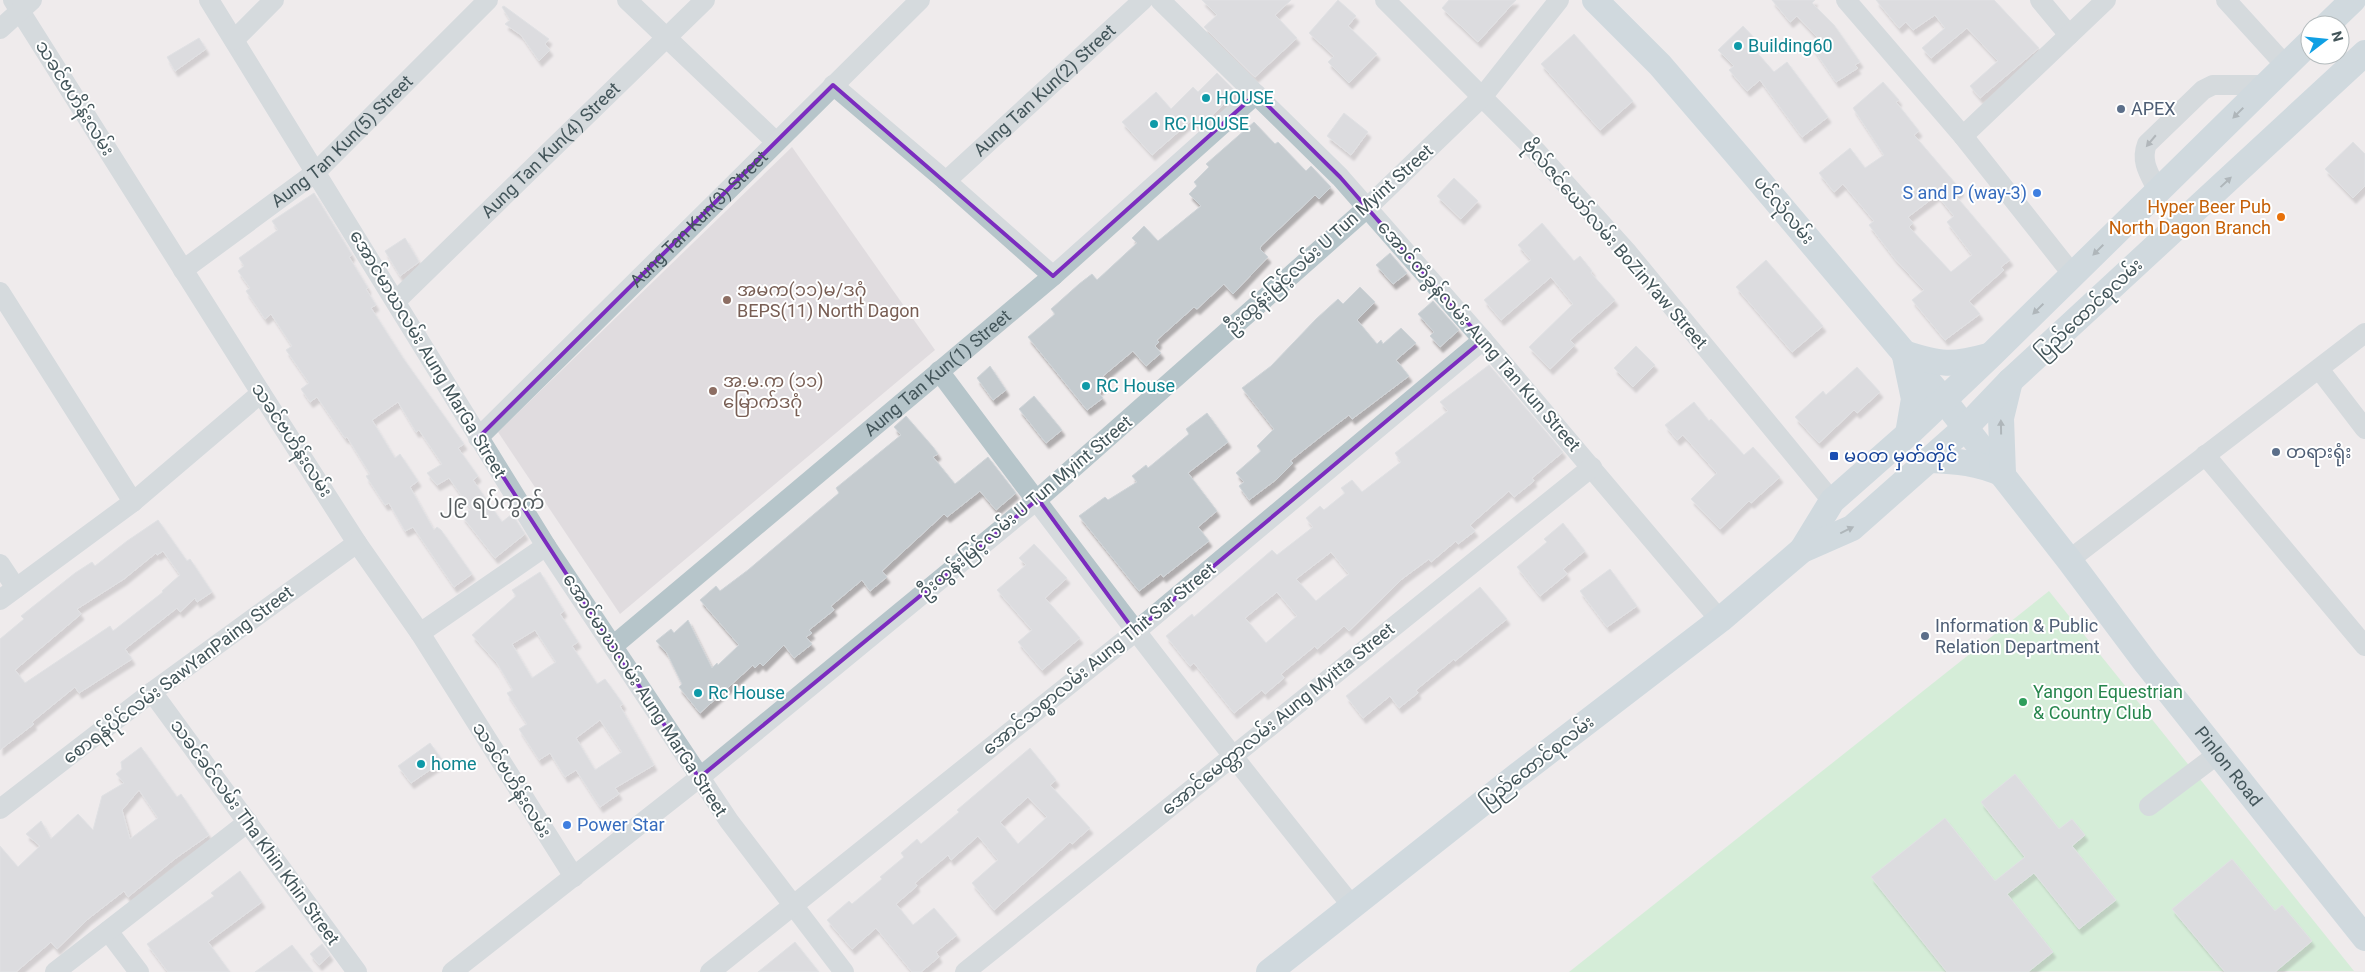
<svg xmlns="http://www.w3.org/2000/svg" width="2365" height="972" font-family="Roboto,'Noto Sans Myanmar',sans-serif">
<style>
.education{fill:#e0dcdf}
.green{fill:#b6f0bf}
.building{fill:#c5cbcf;stroke:#cfd4d8;fill-rule:evenodd;filter:url(#shadow)}
.lines{fill:none;stroke-linecap:round;stroke-linejoin:round}
.minor{stroke:#b6c5ca;stroke-width:20}
.major{stroke:#aac4cd;stroke-width:26}
.oneway{fill:#62767c}
.oneway2{fill:#66777c}
.marked{fill:none;stroke:#7b2cbf;stroke-width:4;stroke-linejoin:round}
.culture-dot{fill:#0f9aa8;stroke:#fff;stroke-width:2}
.service-dot{fill:#5c6f8a;stroke:#fff;stroke-width:2}
.shop-dot{fill:#3f7fe0;stroke:#fff;stroke-width:2}
.food-dot{fill:#e8710a;stroke:#fff;stroke-width:2}
.education-dot{fill:#8d6e63;stroke:#fff;stroke-width:2}
.transit-dot{fill:#1a4fb4;stroke:#fff;stroke-width:2}
.leisure-dot{fill:#2e9e5b;stroke:#fff;stroke-width:2}
.labels{text-anchor:middle;stroke-width:4;stroke-linejoin:round;paint-order:stroke}
.culture-label{font-size:18px;fill:#0d838f;stroke:#fff;text-anchor:start}
.street-label{font-size:18px;fill:#43555a;stroke:#fff}
.service-label{font-size:18px;fill:#4e5e75;stroke:#fff;text-anchor:start}
.shop-label{font-size:18px;fill:#366cbe;stroke:#fff;text-anchor:end}
.food-label{font-size:18px;fill:#c56008;stroke:#fff;text-anchor:end}
.education-label{font-size:18px;fill:#785e54;stroke:#fff;text-anchor:start}
.transit-label{font-size:18px;fill:#164399;stroke:#fff;text-anchor:start}
.leisure-label{font-size:18px;fill:#27864d;stroke:#fff;text-anchor:start}
.quarter-label{font-size:20px;fill:#585e61;stroke:#fff}
</style>
<defs>
<filter id="shadow"><feDropShadow dx="3" dy="5.5" stdDeviation="1" flood-color="#0004"/></filter>
</defs>
<rect width="100%" height="100%" fill="#efebec"/>
<path class="education" d="M792,147L935,350L620,614L498,432Z"/>
<path class="green" d="M2049,591L2354,971L1569,972Z"/>
<path class="building" d="M1202,0H1291L1275,15L1297,38L1255,77L1204,27L1217,15Z
M1338,0L1356,16L1348,26L1377,54L1349,83L1328,62L1334,56L1309,33Z
M1449,0H1516L1478,42L1442,8Z
M1772,0H1815L1812,3L1834,25L1860,62L1855,65L1858,68L1836,82L1810,44L1818,38L1797,16L1790,22Z
M1876,0H1994L2039,48L1980,98L1970,86L1998,61L1967,28L1931,58L1922,48L1945,28L1935,15L1913,30L1906,22L1899,28Z
M504,6L549,39L545,44L550,50L539,61L521,35L505,24L510,20L502,7Z
M1743,26L1759,43L1753,48L1774,72L1787,62L1828,117L1802,137L1760,80L1747,91L1729,70L1734,66L1718,50Z
M1574,34L1633,101L1600,130L1541,64Z
M199,38L206,49L175,71L167,57Z
M1217,73L1236,92L1199,128L1192,120L1152,155L1122,122L1156,92L1171,109L1193,87L1198,92Z
M1883,82L1899,100L1896,102L1919,131L1914,135L1961,190L1955,195L2010,260L2001,267L2004,270L1969,301L1980,314L1945,340L1912,300L1924,290L1895,259L1869,225L1874,221L1843,184L1834,192L1819,173L1850,148L1865,168L1884,155L1853,108ZM1937,195L1954,216L1947,222L1972,255L1951,272L1909,227L1913,223L1908,217Z
M1344,113L1368,132L1351,155L1327,136Z
M1254,122L1275,144L1278,142L1306,171L1311,166L1331,187L1319,199L1315,195L1261,246L1260,249L1268,257L1233,294L1224,284L1197,309L1194,307L1157,340L1159,342L1155,346L1161,353L1146,366L1133,351L1103,376L1108,382L1097,391L1103,398L1087,410L1028,337L1055,314L1051,309L1079,284L1092,274L1097,280L1137,243L1132,238L1144,226L1158,241L1201,206L1189,194L1197,186L1194,182L1209,167L1206,164Z
M2353,142L2365,154V186L2353,198L2325,169Z
M1454,178L1478,201L1461,219L1437,196Z
M314,193L352,255L349,257L368,288L366,289L376,305L371,308L403,358L464,444L458,448L478,476L473,480L502,522L512,514L525,534L495,558L462,516L471,509L449,478L437,485L427,473L442,464L419,430L416,432L398,402L372,420L395,458L400,454L418,481L410,487L434,530L437,527L441,530L472,574L454,587L413,527L405,531L389,503L385,505L366,476L370,474L347,437L345,438L317,397L310,402L301,389L309,383L286,350L292,346L271,314L265,319L246,291L250,288L238,271L244,266L239,258L278,230L272,221Z
M1542,223L1574,261L1580,256L1592,271L1591,273L1615,300L1570,340L1575,345L1550,369L1529,347L1573,304L1551,277L1501,320L1484,300L1531,260L1518,245Z
M405,238L419,262L400,276L385,251Z
M1390,253L1407,273L1393,284L1376,265Z
M1766,260L1823,326L1792,352L1736,287Z
M1360,287L1375,302L1357,320L1377,344L1381,340L1383,344L1401,328L1416,343L1396,360L1409,376L1352,419L1349,415L1324,434L1290,461L1293,463L1277,479L1249,500L1239,486L1244,482L1236,473L1261,451L1257,446L1274,429L1242,388L1271,366L1316,319L1338,299L1343,304Z
M1433,301L1459,330L1440,347L1430,336L1434,332L1418,314Z
M1636,346L1655,365L1633,387L1614,368Z
M1489,365L1563,452L1532,478L1534,481L1514,497L1509,491L1470,525L1475,531L1458,544L1456,541L1431,562L1429,559L1402,579L1349,631L1344,626L1317,649L1315,646L1281,674L1284,678L1265,694L1262,690L1234,713L1194,663L1190,666L1166,636L1192,614L1194,617L1272,550L1277,555L1313,527L1306,518L1320,506L1324,510L1345,493L1341,488L1352,480L1362,492L1401,462L1395,453L1448,411L1440,402ZM1331,552L1349,574L1316,601L1296,579ZM1277,592L1297,616L1266,643L1245,618Z
M990,366L1006,390L993,400L977,378Z
M1857,367L1880,392L1857,413L1854,410L1819,443L1795,417L1823,391L1826,395Z
M1034,396L1062,430L1046,443L1019,409Z
M1694,402L1709,421L1711,419L1744,455L1753,447L1780,477L1751,503L1749,501L1720,529L1691,499L1717,473L1683,435L1677,440L1665,425Z
M1207,413L1228,442L1188,473L1217,511L1198,527L1209,541L1163,577L1161,574L1139,591L1079,516L1105,497L1108,500L1137,482L1132,476L1146,465L1148,468L1189,434L1186,429Z
M906,416L933,447L938,454L933,457L955,484L988,457L1016,493L996,510L980,491L947,517L944,514L882,571L887,577L870,591L862,580L831,606L834,610L809,630L812,633L806,637L812,644L794,658L784,645L763,666L760,663L755,668L753,665L700,713L679,687L682,684L667,653L656,641L671,629L674,633L688,620L712,668L717,663L718,665L739,645L700,600L716,586L720,591L748,570L839,493L836,488L901,435L894,427Z
M158,520L187,561L190,559L212,592L197,602L195,598L180,612L177,608L125,649L132,659L79,693L75,687L32,722L34,724L0,750V639L24,619L21,616L75,573L92,562L95,566L127,541ZM163,551L180,575L162,591L163,592L113,631L110,626L25,683L15,670L81,614L77,609L124,579L156,553L157,555Z
M1563,523L1585,551L1563,569L1567,574L1540,596L1517,567L1547,542L1544,539Z
M1034,544L1067,578L1045,598L1080,638L1042,670L1018,642L1032,630L997,590L1026,565L1019,558Z
M1610,569L1637,606L1607,627L1580,591Z
M540,572L564,611L560,614L578,642L572,646L597,684L605,679L623,704L620,706L654,765L615,788L619,794L600,807L576,770L565,777L550,753L539,760L519,729L527,724L507,693L513,690L497,663L472,635L516,596L512,590ZM535,630L556,662L532,678L512,644ZM600,720L622,752L595,770L576,738Z
M1480,587L1507,619L1455,661L1454,659L1416,690L1418,693L1399,708L1390,696L1363,718L1346,696Z
M430,743L443,761L411,783L398,766Z
M141,747L177,797L181,794L209,835L176,858L128,897L124,891L88,919L57,949L51,942L16,972H0V846L18,867L40,846L26,834L41,821L51,839L78,814L93,830L102,796L124,783L116,774L122,769L121,762ZM139,790L158,818L130,839L122,810Z
M1030,748L1056,780L1050,785L1090,828L1072,844L1070,842L994,910L972,883L998,860L978,836L951,860L948,855L915,883L917,886L896,904L913,925L934,908L957,935L936,952L939,957L921,972H912L876,928L852,949L827,920L849,901L852,904L882,879L880,877L904,857L901,853L917,839L921,844L959,812L957,810ZM1028,797L1047,817L1018,844L1000,822Z
M2015,774L2059,829L2072,819L2085,835L2072,846L2116,900L2079,929L2034,873L2007,894L2053,952L2028,972H1947L1871,877L1945,818L1995,881L2025,857L1981,802Z
M2232,859L2275,911L2282,905L2312,941L2275,972H2225L2172,909Z
M240,871L262,902L208,942L230,972H168L147,944L214,896L211,893Z
M795,942L819,972H758Z
M322,944L330,955L319,965L310,954Z
M292,945L313,972H255Z"/>
<g class="lines">
<g class="minor">
<path d="M13,0L261,393L357,543L420,633L574,877"/>
<path d="M209,0L546,546L729,821L844,972"/>
<path d="M627,0L775,141"/>
<path d="M1160,0L1340,177L1483,340L1720,620"/>
<path d="M1385,0L1536,151L1628,253L1832,501"/>
<path d="M1846,0L1963,136L2073,275"/>
<path d="M2040,0L2069,35"/>
<path d="M2226,0L2286,66"/>
<path d="M0,29L32,0"/>
<path d="M234,40L274,0"/>
<path d="M833,85L946,181L1053,276"/>
<path d="M1963,136L2106,0"/>
<path id="s1" d="M946,181L1143,0"/>
<path d="M2158,191C2150,175 2140,162 2147,144L2203,90L2213,85H2266"/>
<path id="s2" d="M183,270L316,172L488,0"/>
<path d="M0,292L133,502"/>
<path id="s3" d="M396,301L705,0"/>
<path d="M2319,369L2365,429"/>
<path d="M939,371C1074,552 1211,731 1353,907"/>
<path id="s4" d="M478,438L920,0"/>
<path d="M2205,455L2365,646"/>
<path d="M2069,560L2365,333"/>
<path d="M0,564L16,588"/>
<path d="M0,600L133,502L261,393"/>
<path d="M420,633L546,546"/>
<path id="s5" d="M613,646L1053,276L1256,94"/>
<path d="M152,692L357,972"/>
<path d="M2149,806L2218,754"/>
<path d="M0,809L152,692L357,543"/>
<path d="M108,931L139,972"/>
<path d="M55,972L248,822"/>
<path d="M452,972L699,778L1038,499L1367,208L1483,96L1559,0"/>
<path d="M710,972L1135,632L1483,340"/>
<path d="M965,972L1592,467"/>
</g>
<g class="major">
<path id="s6" d="M1595,0L1660,65L1739,157L1943,399L2069,560L2146,663L2365,938"/>
<path d="M2327,25L2353,0"/>
<path d="M1904,353C1940,365 1952,366 1988,356"/>
<path d="M1905,356L1914,399L1908,434"/>
<path d="M1930,460C1957,461 1978,463 2003,474"/>
<path d="M2003,474L2001,418L2010,381"/>
<path d="M1802,550L1832,501L1908,434L1991,355L2310,42"/>
<path d="M1269,972L1518,775L1720,620L1802,550L1852,528L1965,428L2010,381L2365,53"/>
</g>
</g>
<defs><path id="oneway-solid" d="M-6-.8H1V-3.2L6.5 0L1 3.2V.8H-6Z" transform="scale(1.25)"/></defs>
<g class="oneway">
<use href="#oneway-solid" transform="translate(2238 113) rotate(135)"/>
<use href="#oneway-solid" transform="translate(2226 182) rotate(-43)"/>
<use href="#oneway-solid" transform="translate(2098 250) rotate(135)"/>
<use href="#oneway-solid" transform="translate(2038 309) rotate(136)"/>
<use href="#oneway-solid" transform="translate(2001 427) rotate(-91)"/>
<use href="#oneway-solid" transform="translate(1847 530) rotate(-26)"/>
</g>
<use class="oneway2" href="#oneway-solid" transform="translate(2151 141) rotate(130)"/>
<path d="M0 0H2365V972H0ZM833,85L1053,276L1256,94L1340,177L1483,340L1135,632L1038,499L699,778L478,438Z" fill="#efebec" fill-opacity=".55" fill-rule="evenodd"/>
<path class="marked" d="M833,85L1053,276L1256,94L1340,177L1483,340L1135,632L1038,499L699,778L478,438Z"/>
<g class="culture-dot">
<circle cx="1738" cy="46" r="5"/>
<circle cx="1206" cy="98" r="5"/>
<circle cx="1154" cy="124" r="5"/>
<circle cx="1086" cy="386" r="5"/>
<circle cx="698" cy="693" r="5"/>
<circle cx="421" cy="764" r="5"/>
</g>
<g class="service-dot">
<circle cx="2121" cy="109" r="5"/>
<circle cx="2276" cy="452" r="5"/>
<circle cx="1925" cy="636" r="5"/>
</g>
<g class="shop-dot">
<circle cx="2037" cy="193" r="5"/>
<circle cx="567" cy="825" r="5"/>
</g>
<circle class="food-dot" cx="2281" cy="217" r="5"/>
<g class="education-dot">
<circle cx="727" cy="300" r="5"/>
<circle cx="713" cy="391" r="5"/>
</g>
<rect class="transit-dot" x="1829" y="451" width="10" height="10" rx="2.5"/>
<circle class="leisure-dot" cx="2023" cy="702" r="5"/>
<g class="labels">
<g class="culture-label">
<text x="1748" y="52">Building60</text>
<text x="1216" y="104">HOUSE</text>
<text x="1164" y="130">RC HOUSE</text>
<text x="1096" y="392">RC House</text>
<text x="708" y="699">Rc House</text>
<text x="431" y="770">home</text>
</g>
<g class="street-label">
<text dy="6" stroke="none"><textPath href="#s1" startOffset="134">Aung Tan Kun(2) Street</textPath></text>
<text transform="translate(75 98) rotate(58)" y="6">သခင်ဗဟိန်းလမ်း</text>
<text dy="6" stroke="none"><textPath href="#s2" startOffset="205">Aung Tan Kun(5) Street</textPath></text>
<text dy="6" stroke="none"><textPath href="#s3" startOffset="216">Aung Tan Kun(4) Street</textPath></text>
<text transform="translate(1784 210) rotate(50)" y="6">ပင်လုံလမ်း</text>
<text dy="6" stroke="none"><textPath href="#s4" startOffset="311">Aung Tan Kun(3) Street</textPath></text>
<text transform="translate(1329 239) rotate(-42)" y="6">ဦးထွန်းမြင့်လမ်း U Tun Myint Street</text>
<text transform="translate(1615 244) rotate(49)" y="6">ဗိုလ်ဇင်ယော်လမ်း BoZinYaw Street</text>
<text transform="translate(2089 309) rotate(-43)" y="6">ပြည်ထောင်စုလမ်း</text>
<text transform="translate(1479 336) rotate(49)" y="6">အောင်တံခွန်လမ်း Aung Tan Kun Street</text>
<text transform="translate(428 354) rotate(59)" y="6">အောင်မာဃလမ်း Aung MarGa Street</text>
<text dy="6" stroke="none"><textPath href="#s5" startOffset="424">Aung Tan Kun(1) Street</textPath></text>
<text transform="translate(292 440) rotate(57)" y="6">သခင်ဗဟိန်းလမ်း</text>
<text transform="translate(1025 507) rotate(-40)" y="6">ဦးထွန်းမြင့်လမ်း U Tun Myint Street</text>
<text transform="translate(1099 659) rotate(-39)" y="6">အောင်သစ္စာလမ်း Aung Thit Sar Street</text>
<text transform="translate(178 675) rotate(-37)" y="6">စောရန်ပိုင်လမ်း SawYanPaing Street</text>
<text transform="translate(645 695) rotate(57)" y="6">အောင်မာဃလမ်း Aung MarGa Street</text>
<text transform="translate(1278 719) rotate(-39)" y="6">အောင်မေတ္တာလမ်း Aung Myitta Street</text>
<text transform="translate(1537 762) rotate(-38)" y="6">ပြည်ထောင်စုလမ်း</text>
<text dy="6" stroke="none"><textPath href="#s6" startOffset="995">Pinlon Road</textPath></text>
<text transform="translate(512 780) rotate(58)" y="6">သခင်ဗဟိန်းလမ်း</text>
<text transform="translate(255 832) rotate(54)" y="6">သခင်ခင်လမ်း Tha Khin Khin Street</text>
</g>
<g class="service-label">
<text x="2131" y="115">APEX</text>
<text x="2286" y="458">တရားရုံး</text>
<text x="1935" y="632">Information &amp; Public<tspan x="1935" dy="21">Relation Department</tspan></text>
</g>
<g class="shop-label">
<text x="2027" y="199">S and P (way-3)</text>
<text x="577" y="831" text-anchor="start">Power Star</text>
</g>
<g class="food-label">
<text x="2271" y="213">Hyper Beer Pub<tspan x="2271" dy="21">North Dagon Branch</tspan></text>
</g>
<g class="education-label">
<text x="737" y="296">အမက(၁၁)မ/ဒဂုံ<tspan x="737" dy="21">BEPS(11) North Dagon</tspan></text>
<text x="723" y="387">အ.မ.က (၁၁)<tspan x="723" dy="21">မြောက်ဒဂုံ</tspan></text>
</g>
<g class="transit-label">
<text x="1844" y="462">မဝတ မှတ်တိုင်</text>
</g>
<g class="leisure-label">
<text x="2033" y="698">Yangon Equestrian<tspan x="2033" dy="21">&amp; Country Club</tspan></text>
</g>
<g class="quarter-label">
<text x="492" y="509">၂၉ ရပ်ကွက်</text>
</g>
</g>
<g transform="translate(2325 40) rotate(74)"><circle r="24" fill="#ffffff" stroke="#b4bbbd"/>
<path d="M0-4L9 19L0 12L-9 19Z" fill="#10a0e4"/>
<text y="-8" font-size="14" font-weight="bold" text-anchor="middle" fill="#43555a">N</text>
</g>
</svg>
